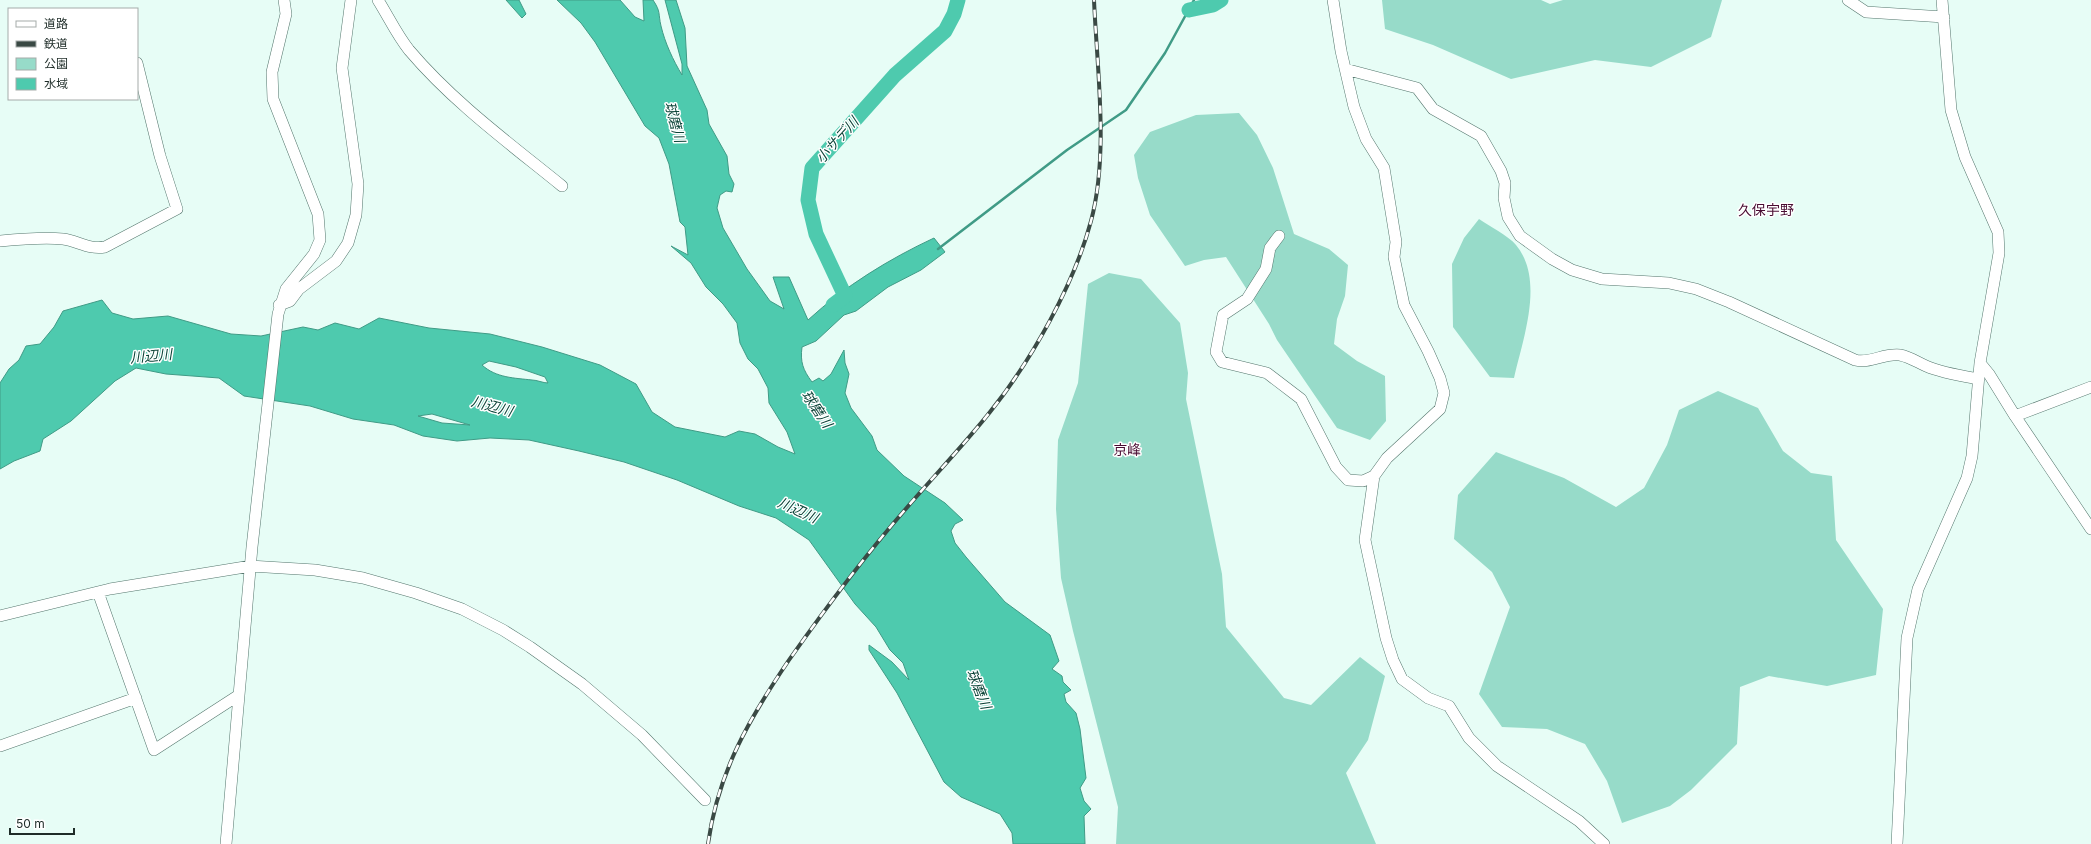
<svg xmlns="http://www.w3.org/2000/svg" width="2091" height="844" font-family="Inter,'Noto Sans JP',sans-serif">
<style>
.green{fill:#97dbc9}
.water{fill:#4ecaae;stroke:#409b86;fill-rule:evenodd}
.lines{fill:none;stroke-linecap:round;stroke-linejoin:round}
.stream{stroke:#409b86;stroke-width:2.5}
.river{stroke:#4ecaae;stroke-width:15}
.minor-casing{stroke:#54766d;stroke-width:12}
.minor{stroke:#fff;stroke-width:11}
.rail-casing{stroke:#3a4944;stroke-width:4}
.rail{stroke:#fff;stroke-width:2.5;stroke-dasharray:8;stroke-linecap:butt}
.labels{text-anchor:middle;stroke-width:3;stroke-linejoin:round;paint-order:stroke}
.water-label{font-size:14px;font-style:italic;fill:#0b4337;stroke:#fff}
.neighbourhood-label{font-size:14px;fill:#490c32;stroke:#fff}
</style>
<rect width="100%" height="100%" fill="#e7fdf6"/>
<path class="green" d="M1382,0H1541L1550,4L1563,0H1722L1711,37L1651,67L1595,60L1511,79L1433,45L1385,29Z
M1239,113L1257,135L1273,168L1294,234L1329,249L1348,265L1345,296L1337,319L1334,344L1357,361L1385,376L1386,421L1370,440L1337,428L1277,340L1269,324L1226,257L1204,260L1185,266L1150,215L1138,178L1134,155L1150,132L1196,115Z
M1479,219C1489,226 1509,236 1516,245C1545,280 1523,338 1514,378L1490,377L1453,327L1452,264L1464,238Z
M1109,273L1141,279L1180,323L1188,373L1186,399L1222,574L1226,627L1284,698L1311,705L1360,657L1385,676L1368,740L1346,773L1376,844H1116L1118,807L1073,631L1061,578L1056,509L1058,440L1078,383L1088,284Z
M1718,391L1758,408L1783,451L1811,473L1832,476L1836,540L1883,609L1876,675L1827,686L1769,676L1740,687L1737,744L1691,790L1670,806L1622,823L1607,781L1585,744L1547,729L1502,727L1479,694L1510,607L1492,572L1454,539L1458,495L1496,452L1564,478L1616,507L1644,488L1667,445L1679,410Z"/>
<path class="water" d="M506,0H519L526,14L522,18Z
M557,0H620L635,17L644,21L643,0H653C661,12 658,13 661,26C665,43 673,60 682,75V64L665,0H676L685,28L687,66L707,110L709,124L727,156L729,174L734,184L732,192L726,191L720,195L717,208L723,228L747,269L770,301L784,309L773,277H789L808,320C845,286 889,259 934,238L945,252L921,270L888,287L856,311L844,315L816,341L802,347C800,362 803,370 812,382L819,378L823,381L831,374L844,350L845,363L849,374L845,393L851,408L872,436L877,450L904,476L945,503L963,520L955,524L951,531L955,543L966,557L1005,602L1050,635L1059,661L1052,669L1062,676L1063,682L1071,690L1064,694L1066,702L1076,713L1080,729L1086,778L1080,788L1084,801L1091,809L1084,816L1085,844H1013L1012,833L1000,814L961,797L944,782L897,693L869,650V645L892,662L909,680L903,663L890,650L876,627L855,604L809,540L776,518L739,506L677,480L624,462L579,451L529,440L490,438L457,441L423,436L394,425L353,419L310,406L244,396L219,378L166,374L136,368L115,381L71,421L43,439L40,451L14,461L0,469V383L9,369L19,360L26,346L40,344L54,327L63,311L102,300L112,313L133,319L168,316L231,334L261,336L303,327L318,330L335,323L359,329L379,318L429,328L490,334L542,347L600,365L636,384L652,412L675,427L725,437L739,431L755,434L778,447L795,454L787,432L769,403L768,388L758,369L748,359L740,343L737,323L723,304L706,287L691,263L671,246L688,255L685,227L680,222L669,164L659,138L645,126L595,42L581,23ZM489,361L516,367L545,377L548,383C543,383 537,380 532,380C515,378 496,378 482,365ZM432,414L470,425L442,423L418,416Z"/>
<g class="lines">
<path class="stream" d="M938,249L1067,150L1126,110L1165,53L1194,0"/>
<path class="river" d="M1189,10L1213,5L1221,0
M833,305L845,296L816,234L808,200L812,168L895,75L945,31L954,14L958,0"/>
<defs>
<path id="minor" d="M378,0C388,16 397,35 409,50C453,102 509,143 562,186
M1333,0L1341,51L1354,107L1366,139L1384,168L1396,242L1394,257L1404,305L1428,351L1440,378L1444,393L1440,409L1387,458L1374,476L1365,540L1386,638L1393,660L1402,679L1428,698L1449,706L1469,738L1497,766L1579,821L1604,844
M1848,0L1866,12L1944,17
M1345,69L1417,88L1433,109L1481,136L1501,171L1505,183L1504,198L1508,217L1520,236L1552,259L1572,270L1602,279L1669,283L1696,289L1729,302L1855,360C1869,364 1884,353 1900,355C1910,357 1917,362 1926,366C1942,373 1962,376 1979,379
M1279,236L1270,248L1266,269L1247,299L1223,315L1216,352L1222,362L1267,373L1301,399L1336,467L1348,480L1363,481L1374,476
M0,241C21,239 42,237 63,239C78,241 89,250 105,247L177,209L160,156L137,63
M279,305L290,301L299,289L336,261L348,243L356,215L358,184L342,68L351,0
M1980,363L1989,374L2015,416L2091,529
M2015,416L2091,387
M98,592L154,750L239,695
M0,616L110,589L251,566L315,570L363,578L416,593L462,609L503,630L530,647L582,684L642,735L705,800
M0,746L136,698
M226,844L252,547L278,314L286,289L314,254L320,240L318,214L273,99L272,72L286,14L284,0
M1897,844L1907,638L1918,589L1967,478L1972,456L1980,363L1999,253L1998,232L1965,157L1951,110L1942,0"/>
</defs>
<use href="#minor" class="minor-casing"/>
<use href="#minor" class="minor"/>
<defs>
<path id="rail" d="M708,844C718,772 749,719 789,660C825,609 863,558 904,511C932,478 963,446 990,412C1031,361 1074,285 1091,221C1109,154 1097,70 1094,0"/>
</defs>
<use href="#rail" class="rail-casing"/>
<use href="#rail" class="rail"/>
</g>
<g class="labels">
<g class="water-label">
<text transform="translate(675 122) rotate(75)" y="5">球磨川</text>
<text transform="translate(837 140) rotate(-48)" y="5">小サデ川</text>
<text transform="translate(151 356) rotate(-5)" y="5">川辺川</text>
<text transform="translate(492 406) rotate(15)" y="5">川辺川</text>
<text transform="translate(817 409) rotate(56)" y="5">球磨川</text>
<text transform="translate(798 510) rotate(24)" y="5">川辺川</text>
<text transform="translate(979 689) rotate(68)" y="5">球磨川</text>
</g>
<g class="neighbourhood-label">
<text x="1766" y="215">久保宇野</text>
<text x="1127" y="455">京峰</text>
</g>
</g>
<rect x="8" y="8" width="130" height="92" fill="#ffffff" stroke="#a5aba9"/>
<rect x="16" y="21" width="20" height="6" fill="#ffffff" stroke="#a5aba9"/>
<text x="44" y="28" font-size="12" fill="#1e2c28">道路</text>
<rect x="16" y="41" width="20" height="6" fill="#3a4944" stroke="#a5aba9"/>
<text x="44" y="48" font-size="12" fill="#1e2c28">鉄道</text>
<rect x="16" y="58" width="20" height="12" fill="#97dbc9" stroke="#a5aba9"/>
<text x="44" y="68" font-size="12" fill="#1e2c28">公園</text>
<rect x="16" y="78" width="20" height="12" fill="#4ecaae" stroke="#a5aba9"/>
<text x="44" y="88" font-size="12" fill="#1e2c28">水域</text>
<path d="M10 828v6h64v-6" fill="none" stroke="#1e2c28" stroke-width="2"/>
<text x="16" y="828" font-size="12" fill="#1e2c28" stroke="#ffffff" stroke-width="3" paint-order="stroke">50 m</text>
</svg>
